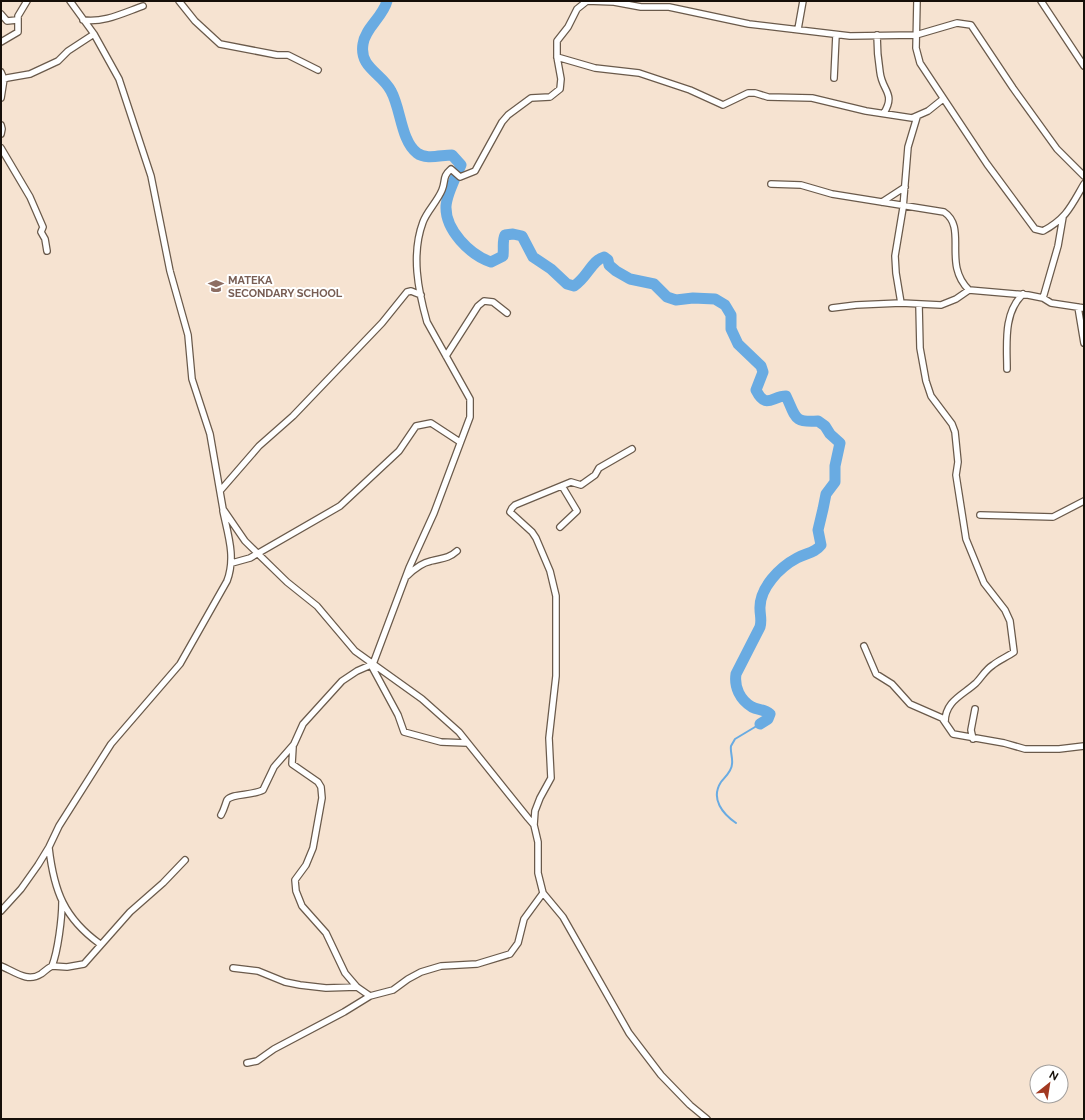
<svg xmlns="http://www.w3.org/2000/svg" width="1085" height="1120" font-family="Raleway,sans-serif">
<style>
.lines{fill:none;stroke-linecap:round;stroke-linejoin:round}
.stream{stroke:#69abe2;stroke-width:2}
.river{stroke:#69abe2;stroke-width:11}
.minor-casing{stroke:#6a5a4b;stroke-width:8}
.minor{stroke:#fff;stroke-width:5.5}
.labels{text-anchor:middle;stroke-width:4;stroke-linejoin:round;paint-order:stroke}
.education-label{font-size:11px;font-weight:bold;fill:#785e54;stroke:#fff;text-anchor:start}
</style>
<rect width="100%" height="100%" fill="#f6e3d1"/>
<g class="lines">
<path class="stream" d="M736,823C723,814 710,799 721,782C725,777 732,771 732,764C733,758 730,752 731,746L735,739L760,724"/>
<path class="river" d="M387,1C383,17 365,28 363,44C359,68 382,73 391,91C401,109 401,141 417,153C426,160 441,155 452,155L461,165C456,177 447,193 446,206C445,230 470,255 491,262L503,256C504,248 502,241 505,235L513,234L522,236L533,257L551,269L567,284L574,286C587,278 592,260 604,257L608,260L609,265L616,271L630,279L654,284L667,297L676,300L693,298L715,299L725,305L731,315V329L738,344L761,366L763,372L756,390C766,410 772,396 786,396C796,417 793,423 818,421L825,426L830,434L840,443L835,466V482L826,494L823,509L818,530L821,545C815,553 806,553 797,558C780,567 759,588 760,609C760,615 762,620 760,627L736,674C734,687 740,700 752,707C758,710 764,709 770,714L768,719L760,724"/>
<defs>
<path id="minor" d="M70,1L94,34L119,79L151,176L170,271L188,335L192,379L210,434L223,509L245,541L287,582L317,606L355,651L422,699L459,732L528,818L534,825L538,842V873L543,893L563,917L629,1033L661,1075L690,1105L707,1119
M179,1L195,21L220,44L277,55H288L318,70
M587,1L614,2L641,7H669L749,24L850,36L916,35L957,23L971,25L1013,88L1057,149L1084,176
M917,1L916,48L920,63L987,164L1035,229L1043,231C1067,218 1071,206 1084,184
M1041,1L1084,66
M1,14L7,21L17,20
M83,20C104,23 123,13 143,6
M798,29L803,1
M877,35C877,47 878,60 880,72C882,91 896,93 884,113
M1,42L18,32V16L27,1
M557,57L595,68L639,73L690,90L723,105L748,93H755L768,97L812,98L866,111L912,118L928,111L943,99
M1,72L4,79L1,98
M834,78L836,35
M1,81L7,78L30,74L58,61L68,51L94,34
M1,125L2,129L1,134
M1,148L30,197L43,227L41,232L45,239L47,251
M771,184L801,185L832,194L944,212C968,228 942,264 969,290L1028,295L1043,298L1051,303L1084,308
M882,202L905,187
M1043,298L1058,246L1063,217
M901,303L896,273L895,256L903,208L908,147L917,117
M919,305L920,348L926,381L931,396L952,424L955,432L958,462L956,475L966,539L984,583L1005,610L1010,621L1014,652C1007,657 999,660 993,665C985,670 982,677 976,683C963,695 945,701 945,722
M1078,307L1084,343
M832,308L856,305L901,303L941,305L956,299L969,290
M446,356L478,306L484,301L493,302L507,313
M1007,369C1007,344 1003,313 1023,294
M220,491L259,446L293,416L382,323L407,292L411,291L421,295
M980,515L1053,517L1084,501
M560,527L577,511L562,486
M232,563L250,558L340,506L399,451L416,426L431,423L460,442
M407,576C414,569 421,563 431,561C442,558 448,559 457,551
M864,646L876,674L892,684L910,704L942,718L953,734L1004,743L1025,749H1059L1084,746
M371,665L398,715L404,732L441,742L467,743
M973,739L971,730L975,709
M293,747L292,764L318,782L321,787L322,798L313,848L306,865L295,880L296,891L302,906L326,933L345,973L357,987L370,996
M221,815C224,810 225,805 227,800C232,793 252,796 263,790L274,767L294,744L303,724L342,681L357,671L373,664L409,568L434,513L470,417V399L427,322C418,290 411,254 423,222C427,211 437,202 442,190C446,180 442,177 451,169L460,177L475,171L502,122L508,115L531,98L550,97L560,89L561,79L557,57V41L568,27L577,9L587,1
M534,825L535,811L540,798L551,778L549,738L556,676V596L550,571L536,538L532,532L510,512L512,508L515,505L571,482L581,485L595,475L599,468L632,449
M49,848C54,891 64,918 100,944
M1,911L21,889L38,865L49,847L59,826L111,744L180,664L227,581C236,557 228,535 223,511
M1,966C14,971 27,983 41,974C45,971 48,968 52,966L67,967L84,964L130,912L163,883L185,860
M52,966C58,951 62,918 62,902
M233,968L258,971L285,982L300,985L326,988L357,987
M247,1063L257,1061L274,1049L344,1012L370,996L393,990L408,979L421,972L441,966L477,964L510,954L518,943L524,919L543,893"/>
</defs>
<use href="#minor" class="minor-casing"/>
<use href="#minor" class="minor"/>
</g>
<defs>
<symbol id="school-bare" viewBox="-9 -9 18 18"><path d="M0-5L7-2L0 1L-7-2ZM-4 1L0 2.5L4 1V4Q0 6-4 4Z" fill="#8d6e63" stroke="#fff" stroke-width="2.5" paint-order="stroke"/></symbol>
</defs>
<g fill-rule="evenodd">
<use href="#school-bare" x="205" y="275" width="22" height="22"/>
</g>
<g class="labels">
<g class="education-label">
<text x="228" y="284">MATEKA<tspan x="228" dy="13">SECONDARY SCHOOL</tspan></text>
</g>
</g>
<rect width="1085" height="1120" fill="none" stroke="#160f09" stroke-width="4"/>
<g transform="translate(1049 1084) rotate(30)"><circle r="19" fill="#ffffff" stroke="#a29f9d"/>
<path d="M0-3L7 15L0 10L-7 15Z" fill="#a23921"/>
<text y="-6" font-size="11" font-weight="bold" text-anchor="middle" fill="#160f09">N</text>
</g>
</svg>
